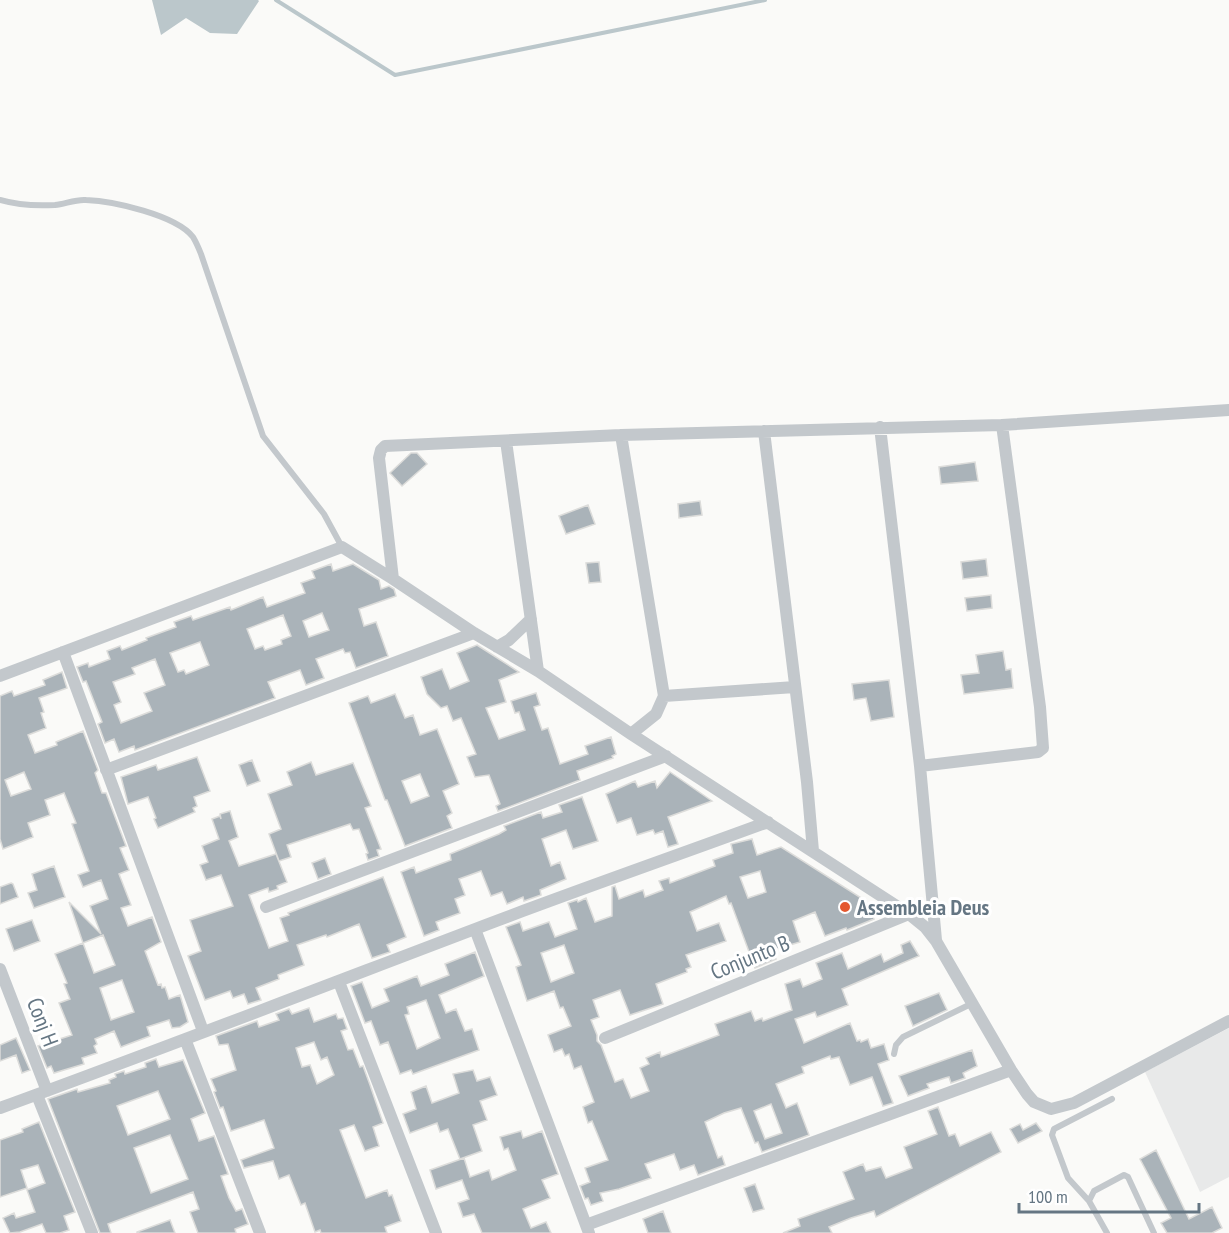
<svg xmlns="http://www.w3.org/2000/svg" width="1229" height="1233" font-family="'PT Sans Narrow',sans-serif">
<style>
.built{fill:#e8e9e9}
.water{fill:#bbc7cb}
.lines{fill:none;stroke-linecap:round;stroke-linejoin:round}
.stream{stroke:#bbc7cb;stroke-width:4}
.building{fill:#aab3b9;stroke:#dcdcda;stroke-width:1.5;fill-rule:evenodd}
.service{stroke:#c3c8cc;stroke-width:6}
.minor{stroke:#c3c8cc;stroke-width:12}
.poi-dot{fill:#e4572e;stroke:#fff;stroke-width:2}
.labels{text-anchor:middle;stroke-width:6;stroke-linejoin:round;paint-order:stroke}
.poi-label{font-size:22px;font-weight:bold;fill:#657683;stroke:#fff;text-anchor:start}
.street-label{font-size:22px;fill:#657683;stroke:#fff}
</style>
<rect width="100%" height="100%" fill="#fafaf8"/>
<path class="built" d="M1229,1028V1177L1200,1192L1145,1072Z"/>
<path class="water" d="M152,0H258L259,1L237,34L210,33L186,18L161,35Z"/>
<g class="lines">
<path class="stream" d="M276,0L395,75L765,0"/>
</g>
<path class="building" d="M411,453H417L427,464L402,486L390,473Z
M975,462L978,481L941,484L939,467Z
M700,501L702,515L679,518L678,504Z
M588,505L595,524L566,534L559,516Z
M986,559L988,576L963,579L961,562Z
M599,562L601,582L589,583L586,563Z
M331,564L333,571L353,564L379,580L381,589L389,586L394,589L396,596L359,609L364,626L376,622L388,656L356,668L350,652L345,653L343,649L316,659L324,678L306,685L300,670L268,682L275,698L135,750L134,746L119,752L114,739L105,743L98,724L102,722L86,681L83,682L77,667L88,663L89,667L110,659L107,651L120,646L122,650L147,640L146,638L176,627L174,622L191,616L193,620L230,607L231,610L263,597L267,607L305,593L301,583L315,578L312,571ZM322,613L329,630L309,637L303,621ZM283,615L291,636L281,640L282,644L265,650L263,646L255,649L247,629ZM200,642L209,665L186,674L184,670L178,672L170,653ZM155,659L165,685L144,693L152,711L121,723L114,705L121,702L113,682L135,674L132,668Z
M991,595L992,608L967,611L965,598Z
M477,645L519,672L499,680L506,702L486,708L499,739L525,730L519,712L515,713L511,701L536,693L540,705L534,707L542,730L548,728L560,764L588,754L585,746L611,737L616,754L612,756L613,758L577,771L580,780L498,811L496,806L500,804L489,775L475,777L467,757L476,754L461,718L453,721L447,706L441,708L427,694L421,677L442,669L450,689L469,681L457,653Z
M1003,651L1006,670L1011,669L1013,688L964,694L961,675L979,673L976,655Z
M62,672L67,688L39,698L44,712L41,713L46,728L28,735L35,753L57,745L56,742L83,731L98,770L95,773L102,793H106L126,846L120,848L129,870L119,874L131,905L121,908L128,926L152,917L161,942L145,951L158,985L161,984L162,988L165,987L169,999L180,995L188,1022L180,1027L172,1028L169,1020L147,1027L150,1036L121,1047L114,1031L95,1039L97,1044L94,1046L97,1053L82,1058L84,1064L54,1073L51,1066L47,1068L38,1046L72,1035L59,1003L70,999L64,984L67,983L55,954L83,943L94,973L115,965L103,935L83,943L69,902L101,934L90,906L108,899L101,880L83,887L78,875L89,871L72,824L76,823L64,793L45,800L50,815L28,823L33,837L3,849L0,839V696L12,691L14,696L45,685L43,680ZM24,772L31,789L11,796L5,780ZM122,980L134,1012L111,1020L100,988Z
M889,680L894,717L871,721L866,698L854,700L852,684Z
M395,694L405,718L413,715L420,735L437,729L459,784L443,791L452,813L447,816L452,828L405,846L387,800H385L349,703L368,696L371,703ZM420,774L429,796L411,803L402,781Z
M197,757L210,791L194,797L197,806L193,808L195,812L158,828L154,819L156,818L148,797L128,804L121,777L156,765L158,770Z
M252,760L260,781L247,786L239,765Z
M311,762L316,775L353,763L371,806L365,808L381,849L377,850L379,856L368,860L366,854L368,853L359,829L353,830L350,824L287,845L291,857L279,861L269,834L281,829L268,794L292,785L287,772Z
M670,772L712,801L668,817L678,844L668,847L663,831L655,834L653,830L637,835L631,818L617,823L606,794L635,781L638,787L655,781L657,788Z
M582,797L598,841L573,849L566,830L542,839L551,866L560,862L566,879L540,890L541,895L524,901L523,897L507,904L502,892L491,896L481,871L459,879L465,895L455,899L460,913L436,922L439,930L424,936L401,872L414,867L416,873L451,860L450,854L499,834L506,830L504,826L541,812L543,818L562,812L559,805Z
M230,811L238,837L229,841L239,866L276,854L287,882L277,886L278,889L269,892L268,888L249,895L269,948L288,941L280,918L289,915L288,913L383,877L406,937L387,945L390,952L372,958L359,924L327,937L326,935L297,945L304,965L278,975L279,979L256,988L261,1000L248,1004L244,994L233,998L230,991L205,1000L188,956L201,951L190,920L233,906L221,875L206,880L200,865L208,862L202,846L219,839L212,819L220,816L221,819L220,814Z
M752,839L757,855L781,847L866,901L874,919L847,930L846,928L825,936L815,912L793,921L800,942L773,950L776,959L755,968L731,903L729,904L726,896L690,912L697,931L719,923L726,941L686,955L691,967L686,969L687,972L656,984L663,1004L630,1015L620,990L593,1000L599,1017L591,1020L597,1035V1041L601,1045L615,1082L623,1079L631,1098L649,1091L640,1068L649,1064L646,1058L660,1052L661,1057L719,1035L715,1024L751,1011L755,1021L762,1018L763,1021L792,1010L785,984L800,979L803,987L822,979L816,963L842,953L848,969L881,954L884,962L903,953L901,945L910,941L919,956L842,989L848,1005L817,1017L815,1012L795,1019L804,1043L850,1023L857,1041L860,1040L861,1042L868,1039L871,1048L884,1044L889,1060L878,1064L893,1103L883,1106L872,1077L850,1085L839,1057L831,1059L830,1056L802,1067L804,1073L776,1084L786,1108L797,1103L809,1135L762,1152L758,1142L755,1143L741,1108L724,1113L705,1122L718,1158L722,1156L725,1165L698,1175L694,1165L680,1170L674,1154L645,1164L651,1178L619,1189L600,1193L603,1201L591,1205L588,1198L585,1199L580,1186L590,1182L585,1168L608,1160L592,1121L588,1123L583,1107L594,1102L581,1066L574,1069L569,1054L565,1056L562,1049L554,1052L548,1035L571,1026L563,1007L560,1008L554,991L527,1001L516,967L521,965L506,927L520,922L523,931L549,922L555,937L577,929L568,903L577,900L578,902L586,898L595,922L612,916V887L615,886L619,899L643,890L645,897L663,890L659,881L669,878L670,883L715,866L713,860L733,853L731,844ZM760,871L766,892L748,898L740,877ZM564,945L574,973L551,982L541,953ZM771,1104L782,1133L765,1139L754,1111Z
M325,858L331,874L318,879L312,863Z
M54,866L65,897L34,908L28,893L37,890L32,874Z
M11,883L13,884L18,897L0,904V887Z
M32,920L40,941L14,951L6,929Z
M475,952L484,976L439,995L446,1013L456,1009L465,1031L472,1029L479,1050L413,1074L411,1070L400,1074L388,1042L380,1045L371,1021L365,1023L351,986L362,982L372,1008L389,1001L384,989L417,976L421,986L449,975L445,964ZM426,1000L440,1038L417,1049L405,1015L409,1014L407,1007Z
M939,993L947,1010L913,1026L905,1006Z
M309,1008L314,1022L336,1014L338,1019L343,1018L347,1029L341,1031L348,1050L353,1049L360,1067L363,1066L370,1085L383,1123L373,1127L379,1146L365,1151L354,1125L340,1130L366,1198L387,1190L389,1196L392,1195L401,1221L385,1227L387,1233H321L320,1230L315,1232L305,1203L301,1205L289,1175L279,1179L273,1161L244,1168L241,1160L274,1148L264,1120L231,1131L223,1107L220,1108L214,1092L216,1091L211,1079L236,1070L228,1044L219,1045L216,1036L257,1021L259,1027L279,1020L276,1014L289,1009L292,1014ZM314,1042L321,1060L327,1057L334,1075L317,1084L310,1065L302,1067L296,1048Z
M16,1038L30,1070L22,1073L16,1055L0,1061V1045Z
M972,1050L977,1066L963,1073L965,1078L951,1083L949,1077L945,1078L927,1084L929,1088L908,1096L899,1076Z
M156,1059L159,1067L183,1060L205,1113L191,1119L199,1141L214,1136L228,1174L221,1176L229,1198L236,1211L242,1209L248,1224L235,1229L236,1233H198L190,1212L199,1209L193,1192L108,1224L111,1233H100L48,1099L77,1089L78,1092L110,1083L109,1080L116,1077L115,1074L124,1071L125,1074L146,1067L145,1063ZM158,1091L170,1119L128,1135L117,1106ZM170,1135L188,1179L151,1193L134,1148Z
M473,1070L477,1081L490,1077L497,1095L480,1101L487,1120L473,1125L482,1151L460,1159L448,1129L440,1132L437,1123L410,1133L403,1114L416,1109L411,1092L426,1086L432,1103L459,1093L453,1074Z
M938,1107L949,1136L955,1134L960,1146L991,1132L1001,1152L876,1217L874,1211L851,1218L829,1227L832,1233H783L800,1226L798,1219L854,1199L843,1172L863,1164L866,1171L881,1167L886,1178L912,1168L904,1147L937,1134L928,1111Z
M39,1122L75,1212L64,1216L69,1230L60,1233H46L42,1224L20,1232L10,1233L3,1218L14,1213L16,1218L35,1212L27,1190L45,1183L38,1165L21,1170L27,1188L0,1197V1140L23,1132L22,1129Z
M1036,1123L1042,1131L1018,1143L1010,1129L1020,1124L1023,1130Z
M521,1131L523,1138L542,1131L558,1174L542,1180L550,1198L523,1209L531,1228L546,1222L551,1233H482L474,1214L463,1217L458,1203L469,1199L462,1180L436,1189L430,1170L464,1158L470,1177L489,1170L492,1180L516,1170L508,1148L504,1150L500,1137Z
M1156,1150L1189,1219L1212,1207L1222,1228L1212,1233H1167L1161,1223L1171,1218L1140,1159Z
M755,1184L764,1209L753,1212L744,1188Z
M663,1211L671,1233H648L643,1219Z
M170,1220L175,1233H137V1232Z"/>
<g class="lines">
<path class="service" d="M0,200C17,205 37,206 55,205C65,204 76,199 86,200C113,201 176,215 193,237C196,242 199,249 201,254L263,436L324,514L342,547
M894,1054L896,1045L903,1037L973,1003
M1089,1201L1068,1178L1052,1135L1054,1129L1112,1099
M1107,1233L1089,1201L1094,1191L1124,1175L1128,1177L1154,1233"/>
<path class="minor" d="M880,427L920,766L936,940
M764,431L807,782L813,851
M621,435L664,696L656,714L631,734
M506,441L538,671
M393,579L379,458L381,450L385,446L621,435L1002,425L1229,410
M497,647L509,640L531,619
M63,652L203,1031
M0,676L342,547L393,579L474,633L538,671L631,734L909,914L925,927L936,941L1011,1070L1027,1094L1034,1102L1051,1109L1074,1103L1229,1021
M664,696L795,687
M920,766L1038,752L1043,748L1040,707L1002,425
M106,770L474,633
M266,907L666,756
M475,929L589,1233
M0,969L47,1091
M339,982L436,1233
M605,1038L909,914
M185,1039L260,1233
M37,1095L92,1233
M0,1108C159,1050 317,989 475,929C572,892 670,858 768,822
M586,1225L1011,1070"/>
</g>
<circle class="poi-dot" cx="845" cy="907" r="6"/>
<g class="labels">
<g class="poi-label">
<text x="857" y="915">Assembleia Deus</text>
</g>
<g class="street-label">
<text transform="translate(750 957) rotate(-22)" y="8">Conjunto B</text>
<text transform="translate(43 1022) rotate(69)" y="8">Conj H</text>
</g>
</g>
<path d="M1019 1203v9h180v-9" fill="none" stroke="#657683" stroke-width="3"/>
<text x="1028" y="1203" font-size="18" fill="#657683" stroke="#ffffff" stroke-width="4.5" paint-order="stroke">100 m</text>
</svg>
